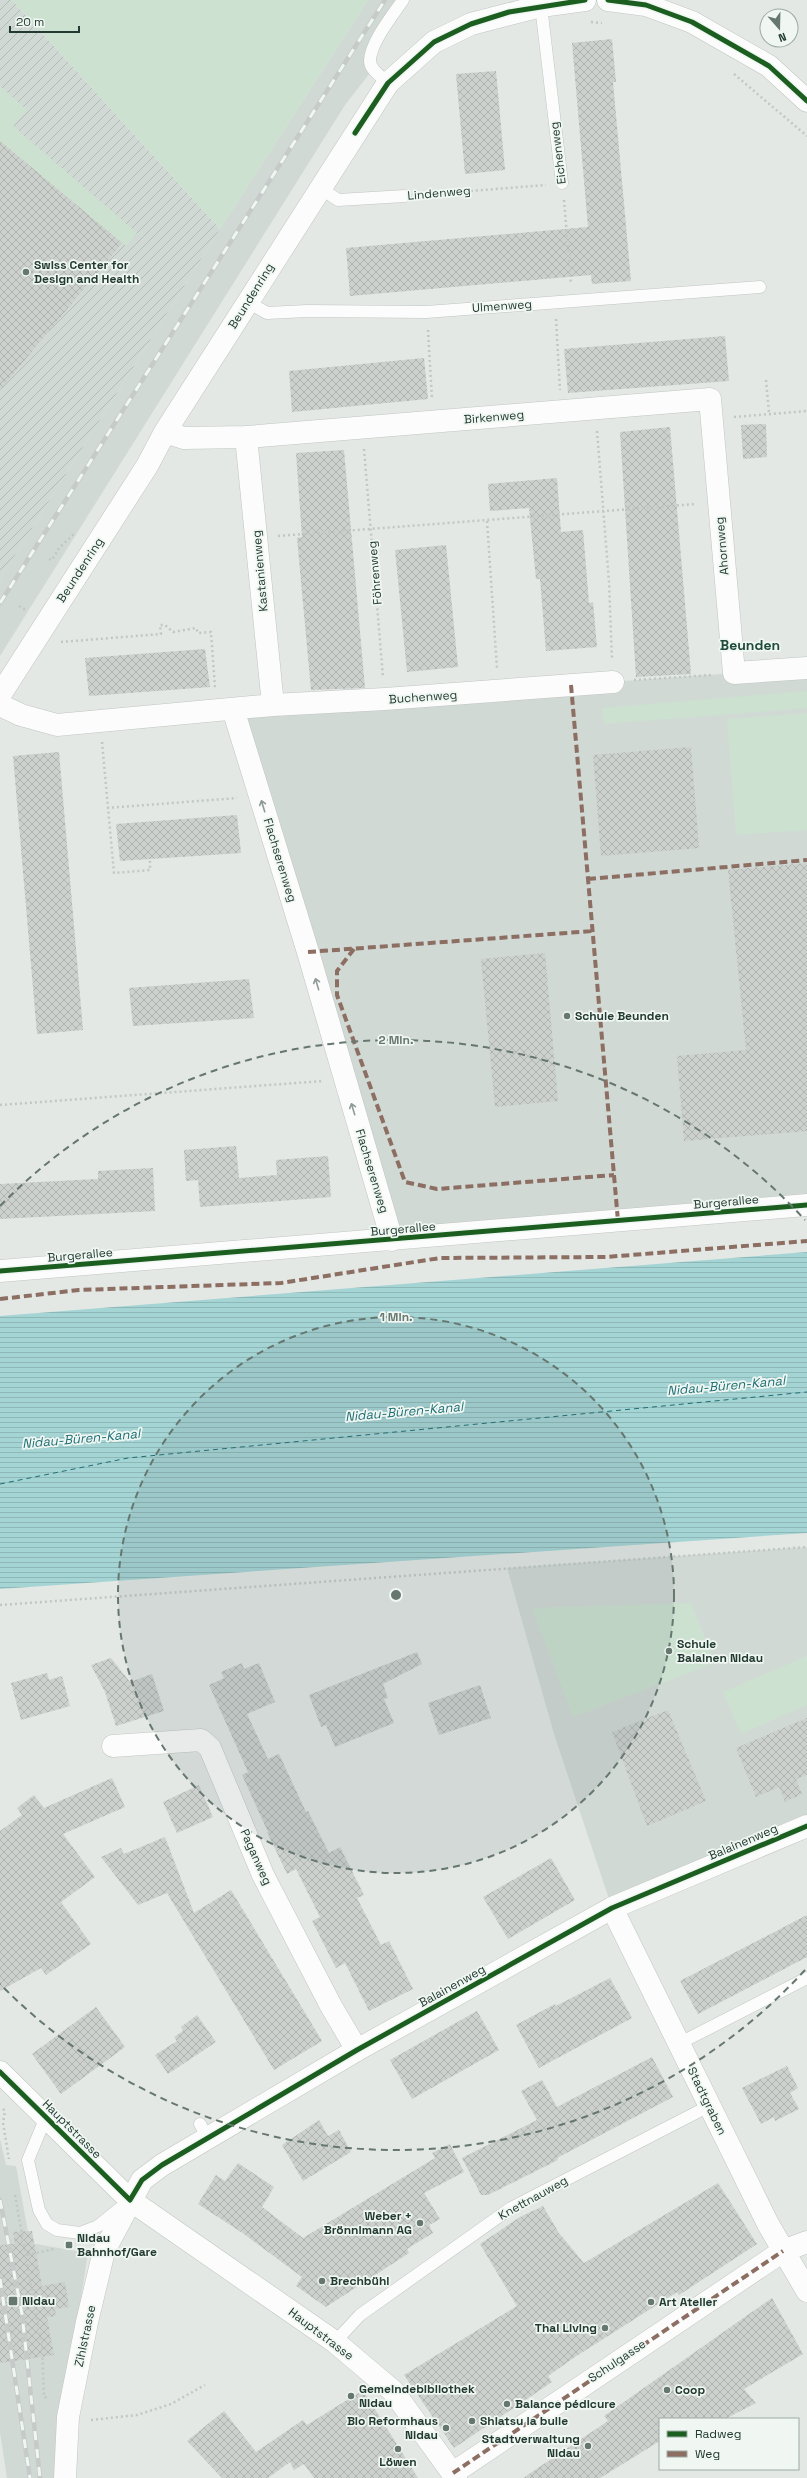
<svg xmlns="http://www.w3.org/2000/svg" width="807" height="2478" font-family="'Space Grotesk',sans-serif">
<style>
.built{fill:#d1d9d5}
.industrial{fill:url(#industrial-furrows)}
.green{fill:#cce1d0}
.water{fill:url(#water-rules)}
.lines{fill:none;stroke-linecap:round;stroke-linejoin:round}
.ferry{stroke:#1e6f74;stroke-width:1;stroke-dasharray:5 4;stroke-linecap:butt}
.building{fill:url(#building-cross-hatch)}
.service-casing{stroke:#c0c5c2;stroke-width:13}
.minor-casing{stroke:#c0c5c2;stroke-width:23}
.secondary-casing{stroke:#bfc6c2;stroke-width:23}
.path{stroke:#c0c8c4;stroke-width:2.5;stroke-dasharray:2 3;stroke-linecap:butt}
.service{stroke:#fbfcfb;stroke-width:12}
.minor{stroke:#fbfcfb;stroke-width:22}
.secondary{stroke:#fbfcfb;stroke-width:22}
.rail-casing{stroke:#c6cac8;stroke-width:4.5}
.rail{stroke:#f0f7f3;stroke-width:3;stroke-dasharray:9;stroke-linecap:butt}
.quiet{stroke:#8d6e63;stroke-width:4;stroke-dasharray:8 4;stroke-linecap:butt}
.cycleway-casing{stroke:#f0f7f3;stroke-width:8}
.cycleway{stroke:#1b5e20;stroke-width:5}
.oneway{stroke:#8e9b96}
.ring{fill:none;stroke:#667770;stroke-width:2;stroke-dasharray:7 5}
.poi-dot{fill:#667770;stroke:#f0f7f3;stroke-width:1.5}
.labels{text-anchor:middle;stroke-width:3.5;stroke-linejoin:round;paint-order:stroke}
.street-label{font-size:12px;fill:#223a31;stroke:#f0f7f3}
.poi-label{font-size:12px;font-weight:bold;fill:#223a31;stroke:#f0f7f3;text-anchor:start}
.water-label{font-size:13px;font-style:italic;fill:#1e6f74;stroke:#f0f7f3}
.quarter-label{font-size:14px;font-weight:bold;fill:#1e4b3c;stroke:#f0f7f3}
.centre{fill:#667770;stroke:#f0f7f3;stroke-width:2}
.ring-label{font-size:12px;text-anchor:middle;font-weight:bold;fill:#667770;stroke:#f0f7f3;stroke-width:3.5;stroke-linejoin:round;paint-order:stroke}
</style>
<defs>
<pattern id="industrial-furrows" width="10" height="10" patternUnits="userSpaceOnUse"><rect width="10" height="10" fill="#d1d9d5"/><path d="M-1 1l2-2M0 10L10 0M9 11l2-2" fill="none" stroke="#b3bbb7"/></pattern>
<pattern id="water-rules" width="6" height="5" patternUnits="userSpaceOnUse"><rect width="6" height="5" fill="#a5d4d5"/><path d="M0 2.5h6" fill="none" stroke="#8eb7b7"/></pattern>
<pattern id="building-cross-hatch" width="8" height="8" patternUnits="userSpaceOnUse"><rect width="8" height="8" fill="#ccd1ce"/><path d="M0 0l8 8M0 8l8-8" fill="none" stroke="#afb4b1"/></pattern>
</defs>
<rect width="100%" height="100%" fill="#e3e8e5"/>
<path class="built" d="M368,0H403L377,39L373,69L345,105L0,656V579L220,229Z
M807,668V1205L392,1240L233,709Z
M807,1547V1826L612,1908L554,1734L507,1568Z
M0,2139L6,2165L16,2166L30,2243L88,2253L61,2425L57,2478H7L0,2432Z"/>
<path class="industrial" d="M0,0H12L220,229L0,579Z"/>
<path class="green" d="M12,0H368L220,229Z
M0,86L27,110L13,126L137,233L126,246L0,141Z
M807,691V708L604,724L602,708Z
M807,713V830L736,835L727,719Z
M691,1603L715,1663L573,1717L532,1608Z
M807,1656V1705L741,1734L723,1692Z"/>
<path class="water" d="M807,1252V1533L0,1589V1316Z"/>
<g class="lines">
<path class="ferry" d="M0,1484L128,1458L807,1392"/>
</g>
<path class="building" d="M612,39L616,82H613L631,281L592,284L591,275L350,296L346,248L588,227L572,43Z
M496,71L505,170L465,174L456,74Z
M0,141L122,243L0,390Z
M725,336L729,381L568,393L564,349Z
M424,358L428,399L292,412L289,371Z
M766,424L767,457L743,459L741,425Z
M670,427L691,674L636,677L620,432Z
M344,450L365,688L311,690L297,538L302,537L296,453Z
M557,478L561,532L583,530L589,603L593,602L597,647L546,651L540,579H536L529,508L490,511L488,484Z
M446,545L458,667L407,672L395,550Z
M205,649L210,687L89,696L85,658Z
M691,747L699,848L601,856L593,755Z
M59,752L83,1030L37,1034L13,756Z
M237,815L241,853L120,861L116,824Z
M807,863V1131L684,1141L677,1056L746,1050L728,870Z
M545,953L558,1101L495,1107L481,959Z
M249,979L254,1018L133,1026L129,988Z
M236,1146L239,1178L277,1175L276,1160L328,1156L331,1197L200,1207L198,1180L186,1181L184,1150Z
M153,1168L155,1211L0,1219V1184L98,1179V1171Z
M417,1652L422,1664L383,1684L388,1698L384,1699L394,1723L335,1747L326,1725L321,1727L309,1695Z
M111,1658L130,1682L152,1674L164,1711L116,1726L105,1692L91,1665Z
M242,1663L244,1669L259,1663L275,1702L247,1714L268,1759L279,1754L306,1812L308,1811L329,1853L340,1847L364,1895L357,1898L381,1945L389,1941L413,1989L369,2011L345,1963L336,1968L312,1921L320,1917L296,1869L287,1874L267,1832H268L242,1775L248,1772L209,1685L224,1678L221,1672Z
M47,1673L49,1680L62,1676L70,1706L21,1720L11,1683Z
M480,1685L491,1718L439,1735L428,1703Z
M668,1710L706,1801L647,1826L612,1732Z
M807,1718V1775L796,1779L802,1794L785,1802L779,1787L756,1797L736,1748Z
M112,1778L125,1807L63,1834L95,1877L61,1902L91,1944L46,1975L41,1968L0,1991V1831L22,1815L17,1808L34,1795L44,1808Z
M199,1785L213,1817L177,1833L163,1802Z
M165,1837L194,1913L231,1890L322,2041L274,2070L167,1893L138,1905L101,1857L121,1848L124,1854Z
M551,1858L575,1900L508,1939L483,1897Z
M807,1915V1957L698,2014L680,1981Z
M610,1978L632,2018L539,2068L516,2025L555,2004L556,2006Z
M96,2007L125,2047L61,2094L32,2054Z
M477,2011L499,2050L412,2099L390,2060Z
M197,2015L216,2042L168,2074L155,2055L177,2041L174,2037L183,2031L181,2027Z
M652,2057L673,2097L557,2158L558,2160L488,2195H481L462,2158L537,2120L521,2091L542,2080L557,2107Z
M787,2066L798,2088L790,2093L799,2109L775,2121L774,2117L761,2124L742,2088Z
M319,2120L328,2136L339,2130L351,2152L303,2181L282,2145Z
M450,2144L464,2172L424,2193L440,2219L429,2225L433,2233L407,2249L409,2253L326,2307L296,2286L302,2277L244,2234L198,2204L216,2175L225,2181L238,2163L274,2187L262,2207L303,2238L435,2158L432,2153Z
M718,2183L757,2244L679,2295L677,2292L575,2357L548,2376L552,2382L454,2448L404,2375L517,2306L480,2244L520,2217L543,2206L559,2233L584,2263Z
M32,2231L42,2286L65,2282L69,2307L55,2309L56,2316L47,2317L54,2355L0,2363V2245L15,2244L13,2232Z
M772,2298L803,2354L744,2389L756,2403L725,2419H660V2441L600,2478H523L608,2421L604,2416Z
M363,2390L418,2478H314L304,2464L294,2470L290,2462L268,2478H222L187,2441L224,2411L256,2452L303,2420L307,2425Z"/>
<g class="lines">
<defs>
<path id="service" d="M541,6L562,183
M388,83C382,77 370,70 370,61C370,43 393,15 403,0
M319,187L338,200L405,196
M248,302L267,313L307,311L426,312L760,287
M680,2043L807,1978
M46,2117L28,2160L39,2210L47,2224L57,2230L80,2233L98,2226L123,2206
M200,2124L208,2138
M335,2342L360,2315L511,2208L709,2106"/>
<path id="minor" d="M608,0L646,5L692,22L769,66L807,101
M165,432L184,438L246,437L710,399L734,673L807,668
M246,437L273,705
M0,695L147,466L165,432L388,83L434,42L471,24L541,6L585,0
M0,705L21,715L57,725L273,705L385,699L613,682
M233,709L308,952L392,1240
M0,1271L807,1205
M113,1746L201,1740L210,1748L263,1875L331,2006L357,2050
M612,1908L768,2224L807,2291
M453,2473L783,2251L807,2242
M65,2478L68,2417L87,2322L104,2251L142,2180L162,2165L357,2050L612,1908L807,1826"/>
<path id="secondary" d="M0,2072L130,2200L335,2342L393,2391L456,2478"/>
</defs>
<use href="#service" class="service-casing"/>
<use href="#minor" class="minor-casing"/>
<use href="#secondary" class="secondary-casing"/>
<path class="path" d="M591,22L602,23
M734,74L807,136
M421,195L546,185
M564,200L571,284
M556,319L560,390
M428,330L432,399
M766,380L769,413
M734,417L807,411
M597,431L609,582L612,660
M364,449L383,677
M487,521L497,668
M278,536L696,504
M49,559L52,560L59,548L74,534
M19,606L27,611
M61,642L161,634L160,625H165L173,632L196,628L198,633L211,632L215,688
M634,680L711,675
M102,742L114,873L150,870V860
M107,808L237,798
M0,1105L323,1081
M0,1605L807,1547
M3,2109L5,2111L3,2123L9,2159
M15,2195L42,2347L44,2397L49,2398
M27,2255L54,2249
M91,2420L137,2415L171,2404L205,2385"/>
<use href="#service" class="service"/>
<use href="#minor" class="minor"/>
<use href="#secondary" class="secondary"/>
<defs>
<path id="rail" d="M0,603L385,0
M0,2200L22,2314L40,2478
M0,2279L30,2478"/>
</defs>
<use href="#rail" class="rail-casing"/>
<use href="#rail" class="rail"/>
<path class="quiet" d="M571,685L618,1221
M588,879L807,860
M354,949L337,971V995L405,1182L437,1189L614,1175
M308,952L593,931
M0,1299L79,1290L281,1283L440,1258L606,1257L807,1241
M453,2473L783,2251"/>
<defs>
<path id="cycleway" d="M608,0L646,5L692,22L769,66L807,101
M355,133L388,83L434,42L471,24L509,12L585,0
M0,1271L807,1205
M0,2072L130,2200L142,2180L162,2165L357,2050L612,1908L807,1826"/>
</defs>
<use href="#cycleway" class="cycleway-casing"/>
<use href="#cycleway" class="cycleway"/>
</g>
<defs><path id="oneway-shaft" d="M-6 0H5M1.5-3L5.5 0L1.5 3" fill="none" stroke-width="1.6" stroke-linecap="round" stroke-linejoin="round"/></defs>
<g class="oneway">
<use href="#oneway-shaft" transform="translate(263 806) rotate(-107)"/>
<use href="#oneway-shaft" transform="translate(317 984) rotate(-106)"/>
<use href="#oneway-shaft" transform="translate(353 1109) rotate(-107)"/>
</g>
<circle cx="396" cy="1595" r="278" fill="#667770" fill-opacity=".12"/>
<g class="ring">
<circle cx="396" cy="1595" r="278"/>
<path d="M805 1970A555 555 0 0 1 0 1984M0 1206A555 555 0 0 1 805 1220"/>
</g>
<g class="poi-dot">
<circle cx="26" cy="272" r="4"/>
<circle cx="567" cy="1016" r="4"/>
<circle cx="669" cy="1651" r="4"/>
<circle cx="420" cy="2223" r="4"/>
<rect x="65" y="2241" width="8" height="8" rx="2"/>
<circle cx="322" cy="2281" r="4"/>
<rect x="8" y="2296" width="10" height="10" rx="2"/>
<circle cx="651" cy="2302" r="4"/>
<circle cx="605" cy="2328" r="4"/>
<circle cx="667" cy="2390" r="4"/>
<circle cx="351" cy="2396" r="4"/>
<circle cx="507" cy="2404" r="4"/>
<circle cx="472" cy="2421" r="4"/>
<circle cx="446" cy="2428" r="4"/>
<circle cx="588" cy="2446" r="4"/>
<circle cx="398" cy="2449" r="4"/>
</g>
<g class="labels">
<g class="street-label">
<text transform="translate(558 153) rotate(-97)" y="4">Eichenweg</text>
<text transform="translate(439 193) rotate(-5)" y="4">Lindenweg</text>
<text transform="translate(251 296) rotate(-58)" y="4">Beundenring</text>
<text transform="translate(502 306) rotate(-4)" y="4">Ulmenweg</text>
<text transform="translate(494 417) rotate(-5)" y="4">Birkenweg</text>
<text transform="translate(722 546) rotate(-95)" y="4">Ahornweg</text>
<text transform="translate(80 570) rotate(-57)" y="4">Beundenring</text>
<text transform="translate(260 571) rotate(-95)" y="4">Kastanienweg</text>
<text transform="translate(375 573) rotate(-95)" y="4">Föhrenweg</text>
<text transform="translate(423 697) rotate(-4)" y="4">Buchenweg</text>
<text transform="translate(280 860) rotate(73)" y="4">Flachserenweg</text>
<text transform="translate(372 1171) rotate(73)" y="4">Flachserenweg</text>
<text transform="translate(726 1202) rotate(-5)" y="4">Burgerallee</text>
<text transform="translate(403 1229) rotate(-5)" y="4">Burgerallee</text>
<text transform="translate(80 1255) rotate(-5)" y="4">Burgerallee</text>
<text transform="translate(743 1842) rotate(-23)" y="4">Balainenweg</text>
<text transform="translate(256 1857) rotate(66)" y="4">Paganweg</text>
<text transform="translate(452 1986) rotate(-29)" y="4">Balainenweg</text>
<text transform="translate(707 2101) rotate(64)" y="4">Stadtgraben</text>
<text transform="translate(72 2129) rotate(45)" y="4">Hauptstrasse</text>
<text transform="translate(533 2198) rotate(-29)" y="4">Knettnauweg</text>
<text transform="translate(321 2334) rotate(37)" y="4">Hauptstrasse</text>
<text transform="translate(85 2336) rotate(-78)" y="4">Zihlstrasse</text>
<text transform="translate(617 2361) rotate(-34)" y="4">Schulgasse</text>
</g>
<g class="poi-label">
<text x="34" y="269">Swiss Center for<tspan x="34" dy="14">Design and Health</tspan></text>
<text x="575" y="1020">Schule Beunden</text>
<text x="677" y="1648">Schule<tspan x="677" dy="14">Balainen Nidau</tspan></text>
<text x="412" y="2220" text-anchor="end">Weber +<tspan x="412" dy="14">Brönnimann AG</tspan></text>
<text x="77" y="2242">Nidau<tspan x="77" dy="14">Bahnhof/Gare</tspan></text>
<text x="330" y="2285">Brechbühl</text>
<text x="22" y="2305">Nidau</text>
<text x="659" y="2306">Art Atelier</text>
<text x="597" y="2332" text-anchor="end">Thai Living</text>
<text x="359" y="2393">Gemeindebibliothek<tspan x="359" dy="14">Nidau</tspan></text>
<text x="675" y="2394">Coop</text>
<text x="515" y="2408">Balance pédicure</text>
<text x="438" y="2425" text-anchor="end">Bio Reformhaus<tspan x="438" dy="14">Nidau</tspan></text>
<text x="480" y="2425">Shiatsu la bulle</text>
<text x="580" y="2443" text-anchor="end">Stadtverwaltung<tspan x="580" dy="14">Nidau</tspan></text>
<text x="398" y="2466" text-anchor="middle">Löwen</text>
</g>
<g class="water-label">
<text transform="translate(726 1385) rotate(-5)" y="5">Nidau-Büren-Kanal</text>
<text transform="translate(404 1411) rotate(-5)" y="5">Nidau-Büren-Kanal</text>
<text transform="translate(81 1438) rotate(-5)" y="5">Nidau-Büren-Kanal</text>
</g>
<g class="quarter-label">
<text x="750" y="650">Beunden</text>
</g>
</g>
<circle cx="396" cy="1595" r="6" class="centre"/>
<g class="ring-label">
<text x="396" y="1044">2 Min.</text>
<text x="396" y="1321">1 Min.</text>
</g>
<rect x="659" y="2418" width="140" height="52" fill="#f0f7f3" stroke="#9eaba5"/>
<rect x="667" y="2431" width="20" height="6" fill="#1b5e20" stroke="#9eaba5"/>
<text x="695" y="2438" font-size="12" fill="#223a31">Radweg</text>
<rect x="667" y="2451" width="20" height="6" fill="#8d6e63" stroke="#9eaba5"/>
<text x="695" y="2458" font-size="12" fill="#223a31">Weg</text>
<g transform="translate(779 28) rotate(160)"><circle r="19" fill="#f0f7f3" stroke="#9eaba5"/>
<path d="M0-3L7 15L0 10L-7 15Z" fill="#667770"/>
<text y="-6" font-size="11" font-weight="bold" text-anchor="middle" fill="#223a31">N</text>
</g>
<path d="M10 26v6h69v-6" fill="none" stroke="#223a31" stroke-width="2"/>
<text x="16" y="26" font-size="12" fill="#223a31" stroke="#f0f7f3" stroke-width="3" paint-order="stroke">20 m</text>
</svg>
